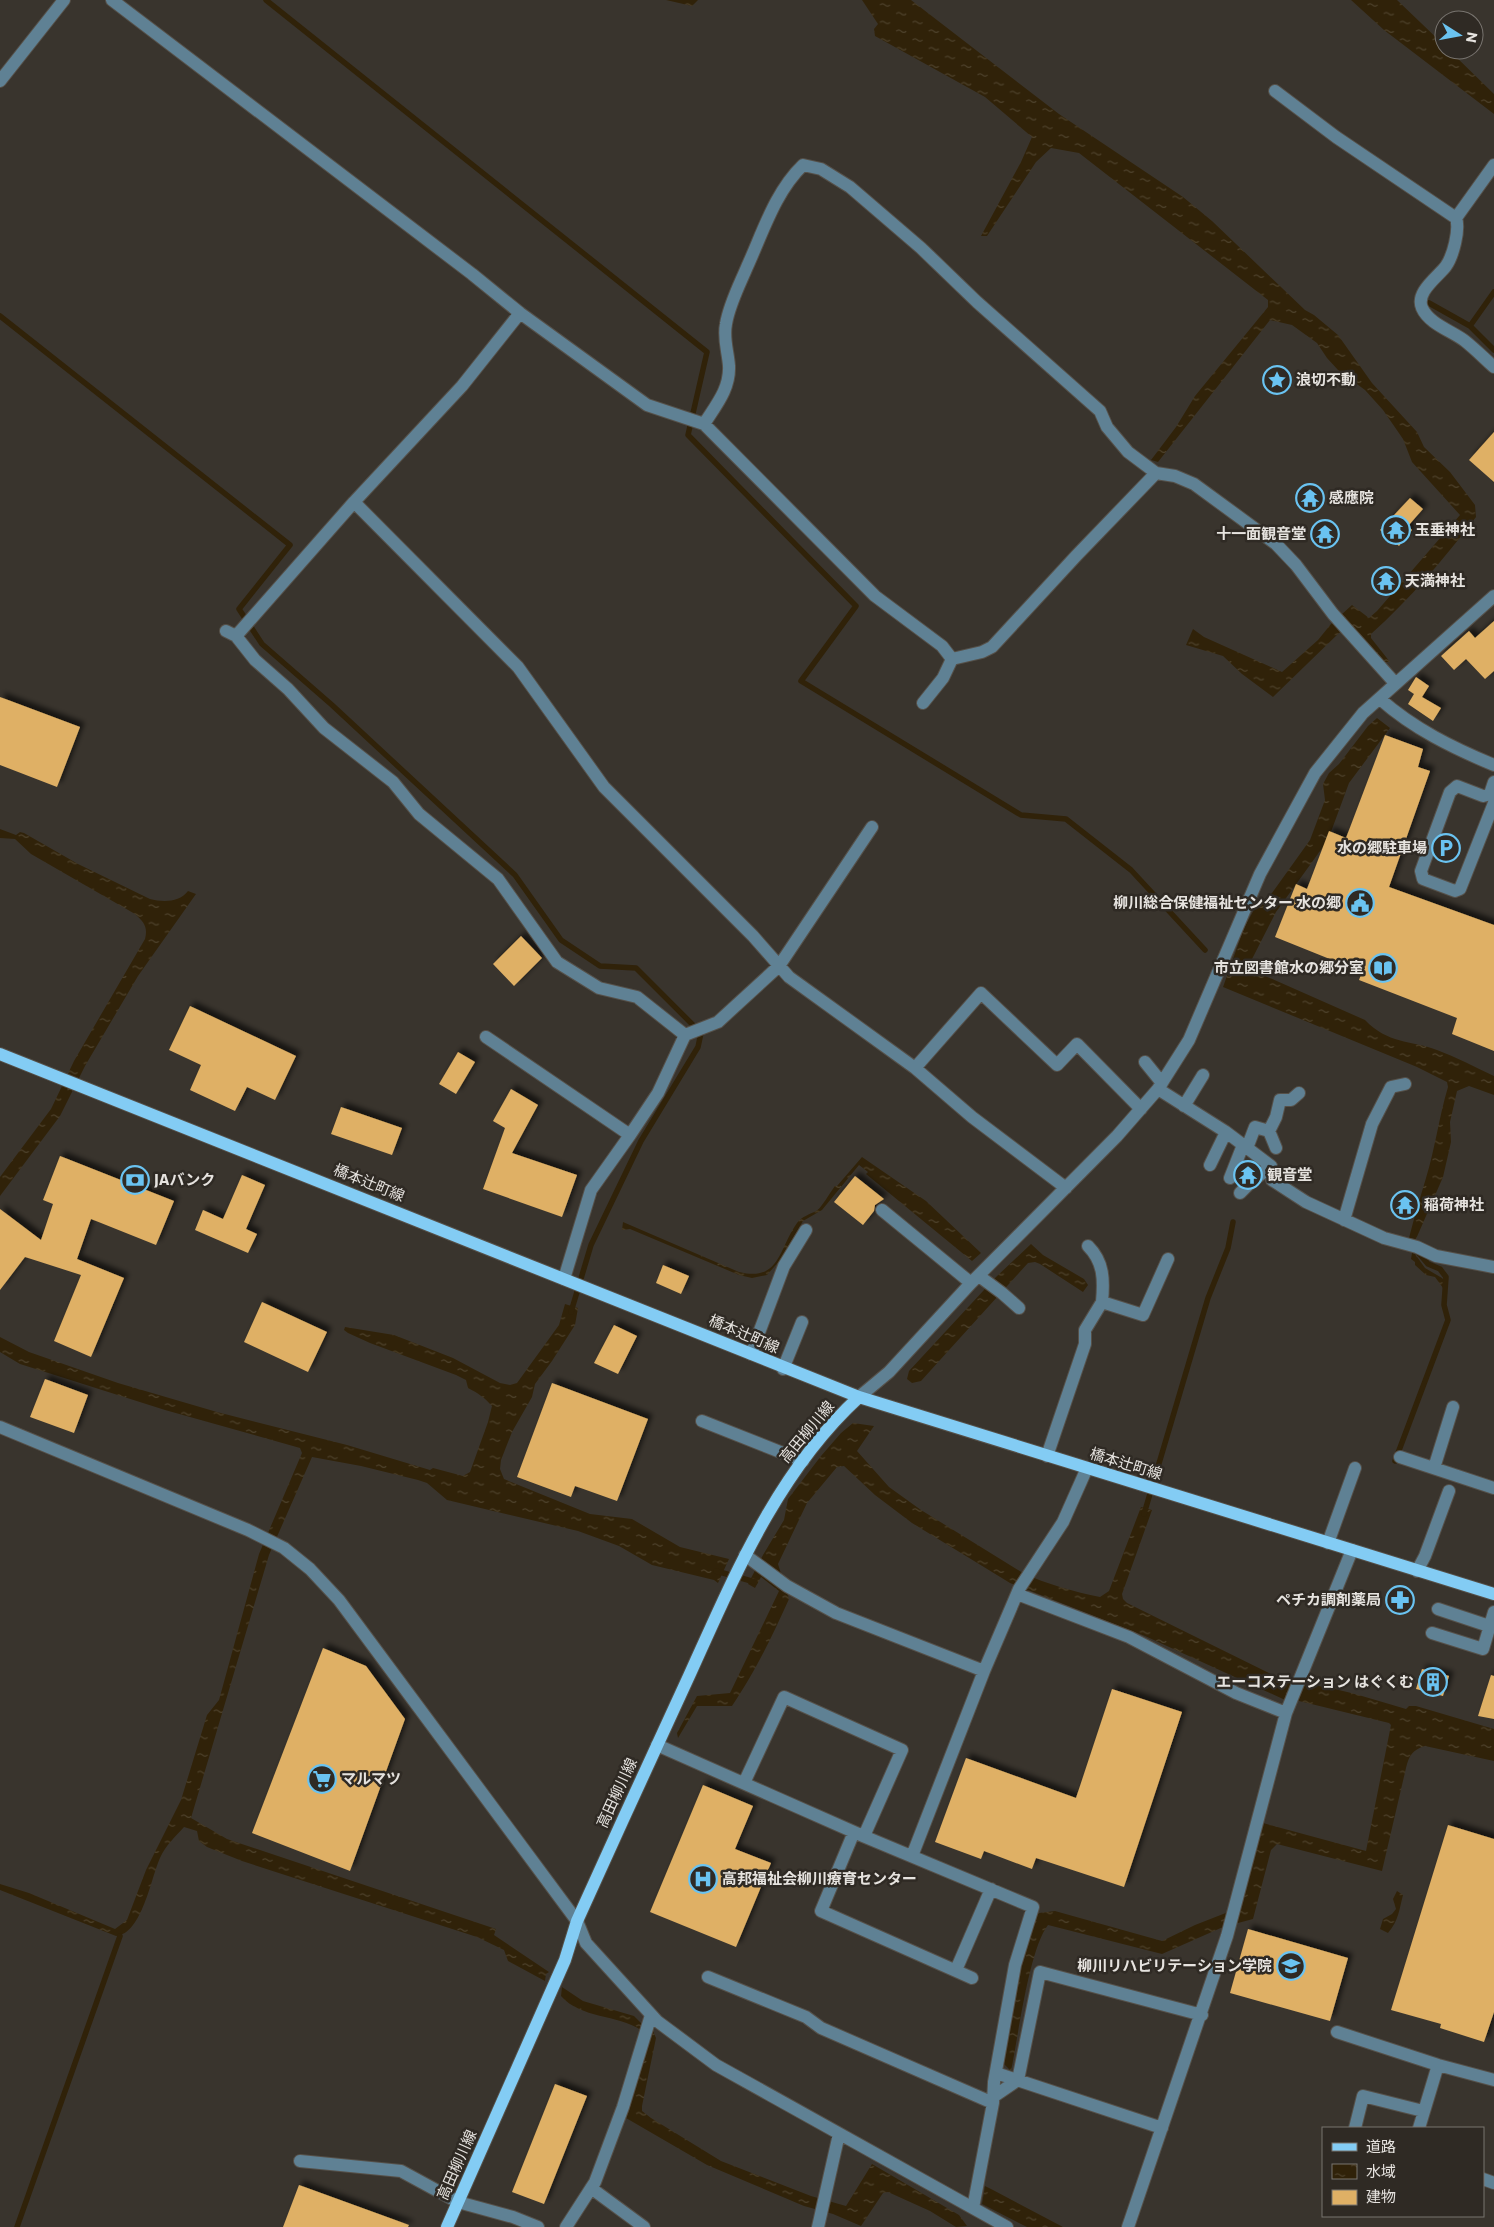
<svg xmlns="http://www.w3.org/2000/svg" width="1494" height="2227" font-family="Commissioner,'Noto Sans JP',sans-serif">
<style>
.water{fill:url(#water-ripples)}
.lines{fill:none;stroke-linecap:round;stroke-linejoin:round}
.stream{stroke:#302209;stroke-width:5.5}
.building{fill:#dfb065;filter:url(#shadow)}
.minor-casing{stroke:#555049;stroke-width:14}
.major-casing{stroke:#555049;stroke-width:14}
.minor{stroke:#5f8194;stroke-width:12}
.major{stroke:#83ccf4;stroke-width:12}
.labels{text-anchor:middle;stroke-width:5;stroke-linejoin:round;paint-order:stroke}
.poi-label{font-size:15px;font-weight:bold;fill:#e6e3df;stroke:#2f2a24;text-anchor:start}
.street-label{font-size:15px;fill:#e6e3df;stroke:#2f2a24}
</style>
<defs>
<pattern id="water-ripples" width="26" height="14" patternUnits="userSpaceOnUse" patternTransform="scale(1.25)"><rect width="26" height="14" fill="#302209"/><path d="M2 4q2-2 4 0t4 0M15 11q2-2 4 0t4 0" fill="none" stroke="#4e422c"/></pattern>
<filter id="shadow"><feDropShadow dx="4.5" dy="-4.5" stdDeviation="2.5" flood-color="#0009"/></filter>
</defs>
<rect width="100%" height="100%" fill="#39342d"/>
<path class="water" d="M666,0H698L692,6Z
M862,0H911L1059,114L1183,197L1212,221L1305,310L1314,315L1338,335L1372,383L1417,432L1424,447L1450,472L1475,505L1476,517C1444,559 1410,599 1371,634V638L1390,662H1381L1352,625L1339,633L1273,697L1242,674L1223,656L1186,645L1193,629L1204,637L1282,672L1318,640L1331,624L1352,605L1369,618L1377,611L1460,515L1412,462L1403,439L1383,410L1365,390L1338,370L1327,358L1317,343L1292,325L1270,320L1158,462L1151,460L1176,427L1195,396L1268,307V300L1079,153L1051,148L1036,162L987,236H981L1021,162L1032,137L985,97L875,36L874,29L878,24Z
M1351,0H1397L1444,45V50H1449L1494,94V114L1384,30Z
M1377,718L1390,728L1349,783L1328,840L1276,912L1250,963L1254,971L1365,1020C1388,1044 1410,1040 1437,1050C1456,1057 1475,1067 1494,1076V1095L1469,1086L1457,1091L1450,1122L1451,1142L1443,1177L1416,1239L1409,1238C1414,1218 1420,1198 1426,1178C1435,1149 1439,1117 1448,1087L1447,1082L1417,1067L1223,987L1244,928L1256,906L1272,893L1310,840L1325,800L1323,784L1329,773L1339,764L1368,726Z
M0,829L16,835L20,832L24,833L78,864L150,899C162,902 179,903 188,891L196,894L138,976L85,1066L60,1116L0,1196V1177L51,1109L74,1061L145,939C148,927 144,922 135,914L31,854L15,839L0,838Z
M862,1157L926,1201L981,1253L972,1261L866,1174L868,1172L859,1165L822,1210L803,1221L781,1259L767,1275L752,1278L739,1275L630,1229L622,1230L623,1222L739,1272C780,1282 778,1250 797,1223C801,1217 810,1214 816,1211C821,1209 831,1191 835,1186H837Z
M1031,1244L1043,1255L1084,1279L1088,1285L1083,1292L1040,1264L1035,1262L1028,1263L921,1381L912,1383L907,1379L909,1371L996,1277Z
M1412,1253L1415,1254L1425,1268L1442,1278L1444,1280L1443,1288L1435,1277L1426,1275L1415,1265V1262L1411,1259Z
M565,1304L578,1308L575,1325L552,1361L535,1384L532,1397L512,1432L501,1460L500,1469L504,1479L590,1514L632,1519L680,1547L729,1559L718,1583L714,1580L652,1565L619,1546L578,1531L447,1500L427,1483L418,1480L361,1466L312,1457L269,1555L191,1818L227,1839L496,1929L494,1935L549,1972L546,1974L545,1981L508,1961L504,1950L477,1937L242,1861L207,1847L199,1841L197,1831L184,1827C175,1837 166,1845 160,1858C151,1878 142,1934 116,1936L0,1890V1884L29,1893L115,1929L127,1920L146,1870L181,1800L207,1715L219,1700L259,1554L302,1453L300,1448L165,1410L20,1364L0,1352V1337L29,1352L118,1383L217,1412L347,1445L430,1470L433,1468L463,1476L470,1472L488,1422L492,1406C485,1398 478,1393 468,1388L466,1380L456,1375L370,1343L348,1333L344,1330L345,1327L394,1335L453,1358L500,1383L510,1385L517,1383L559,1325Z
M853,1423L874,1426L857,1451L889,1487L921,1510L1023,1573C1046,1584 1075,1592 1100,1597L1109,1591L1141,1507L1152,1510L1122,1594L1123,1599L1127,1603L1289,1683C1329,1684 1368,1698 1406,1709L1409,1706H1416L1494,1729V1761L1425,1746C1412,1750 1409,1756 1406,1768L1382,1871L1277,1844L1271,1850L1253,1919L1223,1927L1162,1954L1048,1925C1029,1949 1018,2038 1011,2071L1002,2062L1021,1955L1034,1918L1039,1913L1055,1911L1162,1941L1195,1925L1241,1907L1263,1823L1366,1851L1391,1725L1389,1723L1299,1701L1283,1699L1145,1636L1010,1583L912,1523L875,1495L844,1466L837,1467L807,1503L778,1564L789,1599C771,1639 756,1670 732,1706H697L678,1738L677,1733L697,1696L730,1693L779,1591L761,1577L755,1588L748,1584L763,1555L784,1520L788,1499L821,1456L841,1433Z
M1397,1891L1403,1895C1399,1910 1399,1920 1388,1933L1380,1929L1383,1919L1392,1914L1396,1909L1393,1899Z
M562,1987L583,2001L634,2016L643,2025L641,2030C617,2014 581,2019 561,1996Z
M653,2031L656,2038L642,2106V2111L651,2118L721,2161L811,2196L846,2206L872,2164L959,2215L967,2226L956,2227L930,2211L888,2192L883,2193L861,2226L833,2214L804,2206L707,2165L626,2118L650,2035Z
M985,2186L993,2190L1063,2227H1027L982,2204Z"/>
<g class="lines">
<path class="stream" d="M266,0L707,352L688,435L856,606L801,681L1021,815L1066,819L1131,870L1205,950
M1429,303L1470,326L1494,350
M0,316L290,545L239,609L262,644L332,705L515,875L561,940L600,966L636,968L701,1033L698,1047L641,1141L591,1245L571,1312
M1470,326L1494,292
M1395,1461L1448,1320L1444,1305L1446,1277L1440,1269L1428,1264L1417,1251
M1144,1514L1208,1298L1228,1248L1233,1222
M716,1571L755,1582
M17,2227L120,1936"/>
</g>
<path class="building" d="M1494,432V482L1469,460Z
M1410,498L1423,509L1408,526L1412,530L1399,546L1380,530Z
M1494,621V671L1485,679L1466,659L1454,670L1441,656L1469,631L1475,638Z
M1416,677L1429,686L1422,697L1441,708L1433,721L1408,704L1414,694L1408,690Z
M0,697L80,727L57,787L0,765Z
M1385,735L1423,749L1418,767L1430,771L1389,887L1494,925V1051L1452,1034L1457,1018L1359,980L1362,972L1275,937L1296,884L1307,889L1329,831L1346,838Z
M521,936L542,958L514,986L493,964Z
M190,1006L296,1056L275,1100L247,1087L235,1111L190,1090L201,1065L169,1050Z
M458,1052L475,1062L456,1094L439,1084Z
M511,1089L538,1105L512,1153L577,1175L562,1217L483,1189L505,1128L493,1121Z
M341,1107L402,1128L392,1155L331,1134Z
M60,1156L174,1201L156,1245L91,1219L77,1259L124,1278L91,1357L54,1341L81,1275L25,1257L0,1290V1209L41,1240L53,1204L43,1200Z
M242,1175L265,1185L246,1229L257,1234L248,1253L195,1230L203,1210L223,1219Z
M855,1176L884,1199L875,1205L874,1211L863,1225L834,1202Z
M663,1265L689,1276L681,1294L656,1283Z
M262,1302L327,1332L308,1372L244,1342Z
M614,1325L637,1336L618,1374L594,1363Z
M45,1379L88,1395L74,1433L30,1417Z
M552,1383L648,1419L617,1501L575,1486L571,1497L517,1477Z
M323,1648L366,1666L405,1719L350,1871L252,1833Z
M1422,1669L1449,1676L1443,1696L1416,1689Z
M1491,1675L1494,1676V1719L1478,1716Z
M1112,1689L1182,1712L1124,1887L1036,1858L1032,1869L984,1851L981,1859L935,1842L966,1758L1076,1798Z
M703,1785L753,1806L735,1849L771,1863L736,1947L650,1912Z
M1448,1825L1494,1839V2012L1484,2042L1440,2028L1441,2024L1391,2010Z
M1248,1929L1348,1958L1330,2021L1230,1993Z
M555,2084L587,2096L544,2204L512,2192Z
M299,2185L409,2225L408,2227H283Z"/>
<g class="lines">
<defs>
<path id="minor" d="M112,0L472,274L520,313L647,405L704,424L875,596L942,646L952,659
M0,81L64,0
M1275,91L1336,137L1456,218
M1494,165L1456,218C1460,230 1453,256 1446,266C1438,277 1415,292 1422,308C1429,324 1452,331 1465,341C1475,349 1484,358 1494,367
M704,424C716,405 730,389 729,366C728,351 723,339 726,324C729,305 739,286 747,267C763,232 775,192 803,165L821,169L850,187L921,248L977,302L1100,411L1107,427L1128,452L1156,473L1175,476L1194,484L1276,544L1296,565L1333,614L1395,683
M354,502L518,667L604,787L753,936L789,977L915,1068L972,1117L1066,1188
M226,631L236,636L354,502L462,386L520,313
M236,636L255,660L288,689L324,728L393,782L419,814L498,879L557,962L599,988L637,997L685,1035
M952,659L982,652L992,647L1076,556L1156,473
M1380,699C1414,729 1453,748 1494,765
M923,703L943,678L952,659
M1494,782L1490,794L1483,796L1457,786L1450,792L1421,871L1423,879L1455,891L1460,889L1494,803
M486,1037L630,1135L591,1190L564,1279
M1145,1062L1162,1083
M915,1068L981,993L1057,1065L1077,1044L1141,1109
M1158,1089L1226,1132L1271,1166L1272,1180L1306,1202L1384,1238L1417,1247L1436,1256L1494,1267
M1184,1106L1203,1075
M1269,1131L1276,1117L1280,1100H1291L1299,1093
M630,1135L658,1093L685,1035L718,1022L779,966L872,827
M1247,1148L1255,1127L1269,1131L1276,1148
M1210,1165L1226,1132
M1230,1178L1243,1145
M1240,1193L1251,1182L1271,1166
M882,1210L971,1283
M1344,1220L1372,1124L1391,1087L1405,1084
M1088,1246C1104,1262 1104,1280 1102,1302
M979,1276L1002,1293L1019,1308
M751,1354L784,1266L806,1230
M783,1369L802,1322
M859,1397L889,1372L971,1283L1117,1136L1158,1089L1189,1040L1260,874L1315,773L1363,713L1494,596
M702,1421L803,1461
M0,1427L248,1530L284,1548L310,1569L339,1600L577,1921L586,1943L657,2021L716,2065L1007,2227
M1047,1456L1085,1344V1330L1102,1302L1143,1315L1168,1259
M1400,1457L1494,1488
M1434,1468L1453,1407
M1328,1543L1355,1468
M745,1555L787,1586L836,1613L984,1671
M1417,1571L1425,1556L1449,1491
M1017,1594L1129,1637L1236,1693L1286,1713
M1438,1609L1489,1626
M1432,1633L1483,1649L1494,1612
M657,1745L863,1836L1033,1907L1015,1965L994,2082L993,2103L973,2208
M744,1783L784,1697L902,1750L864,1836
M854,1832L821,1911L972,1978
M912,1856L984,1671L1019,1589L1063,1522L1087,1468
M956,1970L991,1889
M708,1977L806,2017L821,2028L993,2103
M1337,2032L1438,2065L1494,2080
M996,2073L1162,2128
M993,2097L1018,2080L1040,1972L1202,2015
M1355,2128L1363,2096L1423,2111
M1419,2128L1438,2065
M300,2161L401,2171L458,2202L513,2217L538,2227
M1483,2179L1494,2183
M591,2188L644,2227
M566,2227L595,2182L623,2107L651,2015
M818,2227L839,2134
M1128,2227L1227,1936L1286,1713L1352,1550"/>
<path id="major" d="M0,1054L859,1397L1494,1594
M447,2227L565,1960L577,1921C614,1839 651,1758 689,1676C734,1577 777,1472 859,1397"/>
</defs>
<use href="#minor" class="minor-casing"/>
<use href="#major" class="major-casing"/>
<use href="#minor" class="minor"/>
<use href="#major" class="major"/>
</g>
<defs>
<symbol id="sight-ring" viewBox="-11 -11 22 22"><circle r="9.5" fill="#2f2a24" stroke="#6ac3f1" stroke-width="1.5"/><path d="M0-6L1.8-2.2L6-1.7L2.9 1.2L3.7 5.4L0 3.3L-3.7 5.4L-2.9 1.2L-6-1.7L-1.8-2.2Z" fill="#6ac3f1"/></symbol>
<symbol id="temple-ring" viewBox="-11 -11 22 22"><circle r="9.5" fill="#2f2a24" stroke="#6ac3f1" stroke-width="1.5"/><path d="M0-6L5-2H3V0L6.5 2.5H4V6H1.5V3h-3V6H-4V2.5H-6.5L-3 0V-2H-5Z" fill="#6ac3f1"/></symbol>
<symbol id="parking-ring" viewBox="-11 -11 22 22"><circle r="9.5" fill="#2f2a24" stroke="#6ac3f1" stroke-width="1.5"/><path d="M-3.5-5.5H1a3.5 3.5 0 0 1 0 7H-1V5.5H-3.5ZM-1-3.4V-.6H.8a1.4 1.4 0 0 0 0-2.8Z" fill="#6ac3f1"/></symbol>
<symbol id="civic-ring" viewBox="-11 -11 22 22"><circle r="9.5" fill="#2f2a24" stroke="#6ac3f1" stroke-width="1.5"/><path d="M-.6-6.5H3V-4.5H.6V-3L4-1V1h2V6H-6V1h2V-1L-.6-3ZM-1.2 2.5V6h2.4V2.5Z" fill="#6ac3f1"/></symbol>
<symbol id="library-ring" viewBox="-11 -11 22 22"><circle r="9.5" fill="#2f2a24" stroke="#6ac3f1" stroke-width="1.5"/><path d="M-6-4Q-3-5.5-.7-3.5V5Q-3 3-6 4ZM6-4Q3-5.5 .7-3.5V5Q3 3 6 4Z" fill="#6ac3f1"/></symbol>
<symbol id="bank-ring" viewBox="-11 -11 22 22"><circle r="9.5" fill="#2f2a24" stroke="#6ac3f1" stroke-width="1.5"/><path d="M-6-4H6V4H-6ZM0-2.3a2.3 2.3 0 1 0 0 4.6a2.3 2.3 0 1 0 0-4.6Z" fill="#6ac3f1"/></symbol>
<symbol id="pharmacy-ring" viewBox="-11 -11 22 22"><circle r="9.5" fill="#2f2a24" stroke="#6ac3f1" stroke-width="1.5"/><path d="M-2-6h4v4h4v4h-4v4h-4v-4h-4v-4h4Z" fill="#6ac3f1"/></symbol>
<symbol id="building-ring" viewBox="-11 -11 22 22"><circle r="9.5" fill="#2f2a24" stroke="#6ac3f1" stroke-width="1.5"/><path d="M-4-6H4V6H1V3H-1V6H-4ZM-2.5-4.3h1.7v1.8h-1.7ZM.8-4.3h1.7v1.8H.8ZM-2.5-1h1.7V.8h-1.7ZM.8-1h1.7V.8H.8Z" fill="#6ac3f1"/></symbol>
<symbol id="supermarket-ring" viewBox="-11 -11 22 22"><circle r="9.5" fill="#2f2a24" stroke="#6ac3f1" stroke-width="1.5"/><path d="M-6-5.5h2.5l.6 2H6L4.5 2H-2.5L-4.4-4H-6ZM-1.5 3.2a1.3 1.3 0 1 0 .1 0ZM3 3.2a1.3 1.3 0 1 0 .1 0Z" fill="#6ac3f1"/></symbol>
<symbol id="hospital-ring" viewBox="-11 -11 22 22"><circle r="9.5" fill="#2f2a24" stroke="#6ac3f1" stroke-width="1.5"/><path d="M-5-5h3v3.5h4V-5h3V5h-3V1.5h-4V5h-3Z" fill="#6ac3f1"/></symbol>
<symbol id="school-ring" viewBox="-11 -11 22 22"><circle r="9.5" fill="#2f2a24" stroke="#6ac3f1" stroke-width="1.5"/><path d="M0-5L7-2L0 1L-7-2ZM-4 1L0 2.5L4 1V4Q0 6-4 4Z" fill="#6ac3f1"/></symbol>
</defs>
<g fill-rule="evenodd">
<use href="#sight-ring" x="1261" y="364" width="32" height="32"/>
<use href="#temple-ring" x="1294" y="482" width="32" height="32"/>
<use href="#temple-ring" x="1380" y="514" width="32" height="32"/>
<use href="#temple-ring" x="1309" y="518" width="32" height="32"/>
<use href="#temple-ring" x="1370" y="565" width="32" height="32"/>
<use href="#parking-ring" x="1430" y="832" width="32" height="32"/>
<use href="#civic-ring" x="1344" y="887" width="32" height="32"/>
<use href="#library-ring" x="1367" y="952" width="32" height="32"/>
<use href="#temple-ring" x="1232" y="1159" width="32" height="32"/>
<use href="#bank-ring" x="119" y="1164" width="32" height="32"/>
<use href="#temple-ring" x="1389" y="1189" width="32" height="32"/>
<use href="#pharmacy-ring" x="1384" y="1584" width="32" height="32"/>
<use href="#building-ring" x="1417" y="1666" width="32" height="32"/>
<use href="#supermarket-ring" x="306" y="1763" width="32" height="32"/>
<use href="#hospital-ring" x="687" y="1863" width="32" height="32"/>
<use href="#school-ring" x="1275" y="1950" width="32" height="32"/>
</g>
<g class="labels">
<g class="poi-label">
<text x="1296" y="385">浪切不動</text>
<text x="1329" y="503">感應院</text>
<text x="1415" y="535">玉垂神社</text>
<text x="1306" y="539" text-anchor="end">十一面観音堂</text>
<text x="1405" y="586">天満神社</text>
<text x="1427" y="853" text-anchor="end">水の郷駐車場</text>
<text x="1341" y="908" text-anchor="end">柳川総合保健福祉センター 水の郷</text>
<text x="1364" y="973" text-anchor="end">市立図書館水の郷分室</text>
<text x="1267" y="1180">観音堂</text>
<text x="154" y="1185">JAバンク</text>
<text x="1424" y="1210">稲荷神社</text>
<text x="1381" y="1605" text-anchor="end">ペチカ調剤薬局</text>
<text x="1414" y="1687" text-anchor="end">エーコステーション はぐくむ</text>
<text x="341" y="1784">マルマツ</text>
<text x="722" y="1884">高邦福祉会柳川療育センター</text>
<text x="1272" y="1971" text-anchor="end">柳川リハビリテーション学院</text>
</g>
<g class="street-label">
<text transform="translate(369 1183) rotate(22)" y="5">橋本辻町線</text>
<text transform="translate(744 1334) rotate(23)" y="5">橋本辻町線</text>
<text transform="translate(807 1432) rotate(-50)" y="5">高田柳川線</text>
<text transform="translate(1126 1464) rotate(17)" y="5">橋本辻町線</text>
<text transform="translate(617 1793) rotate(-65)" y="5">高田柳川線</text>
<text transform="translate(457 2165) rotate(-66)" y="5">高田柳川線</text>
</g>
</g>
<rect x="1322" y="2127" width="162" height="90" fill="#2f2a24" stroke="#78746f"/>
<rect x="1332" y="2143" width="25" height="8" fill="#83ccf4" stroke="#78746f"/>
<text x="1366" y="2152" font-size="15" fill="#e6e3df">道路</text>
<rect x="1332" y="2164" width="25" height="15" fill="url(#water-ripples)" stroke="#78746f"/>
<text x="1366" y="2177" font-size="15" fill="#e6e3df">水域</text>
<rect x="1332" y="2190" width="25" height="15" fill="#dfb065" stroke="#78746f"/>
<text x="1366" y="2202" font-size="15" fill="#e6e3df">建物</text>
<g transform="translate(1459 35) rotate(101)"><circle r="24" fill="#2f2a24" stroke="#78746f"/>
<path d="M0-4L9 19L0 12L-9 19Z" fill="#6ac3f1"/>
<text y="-8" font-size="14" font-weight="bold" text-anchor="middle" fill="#e6e3df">N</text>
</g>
</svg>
